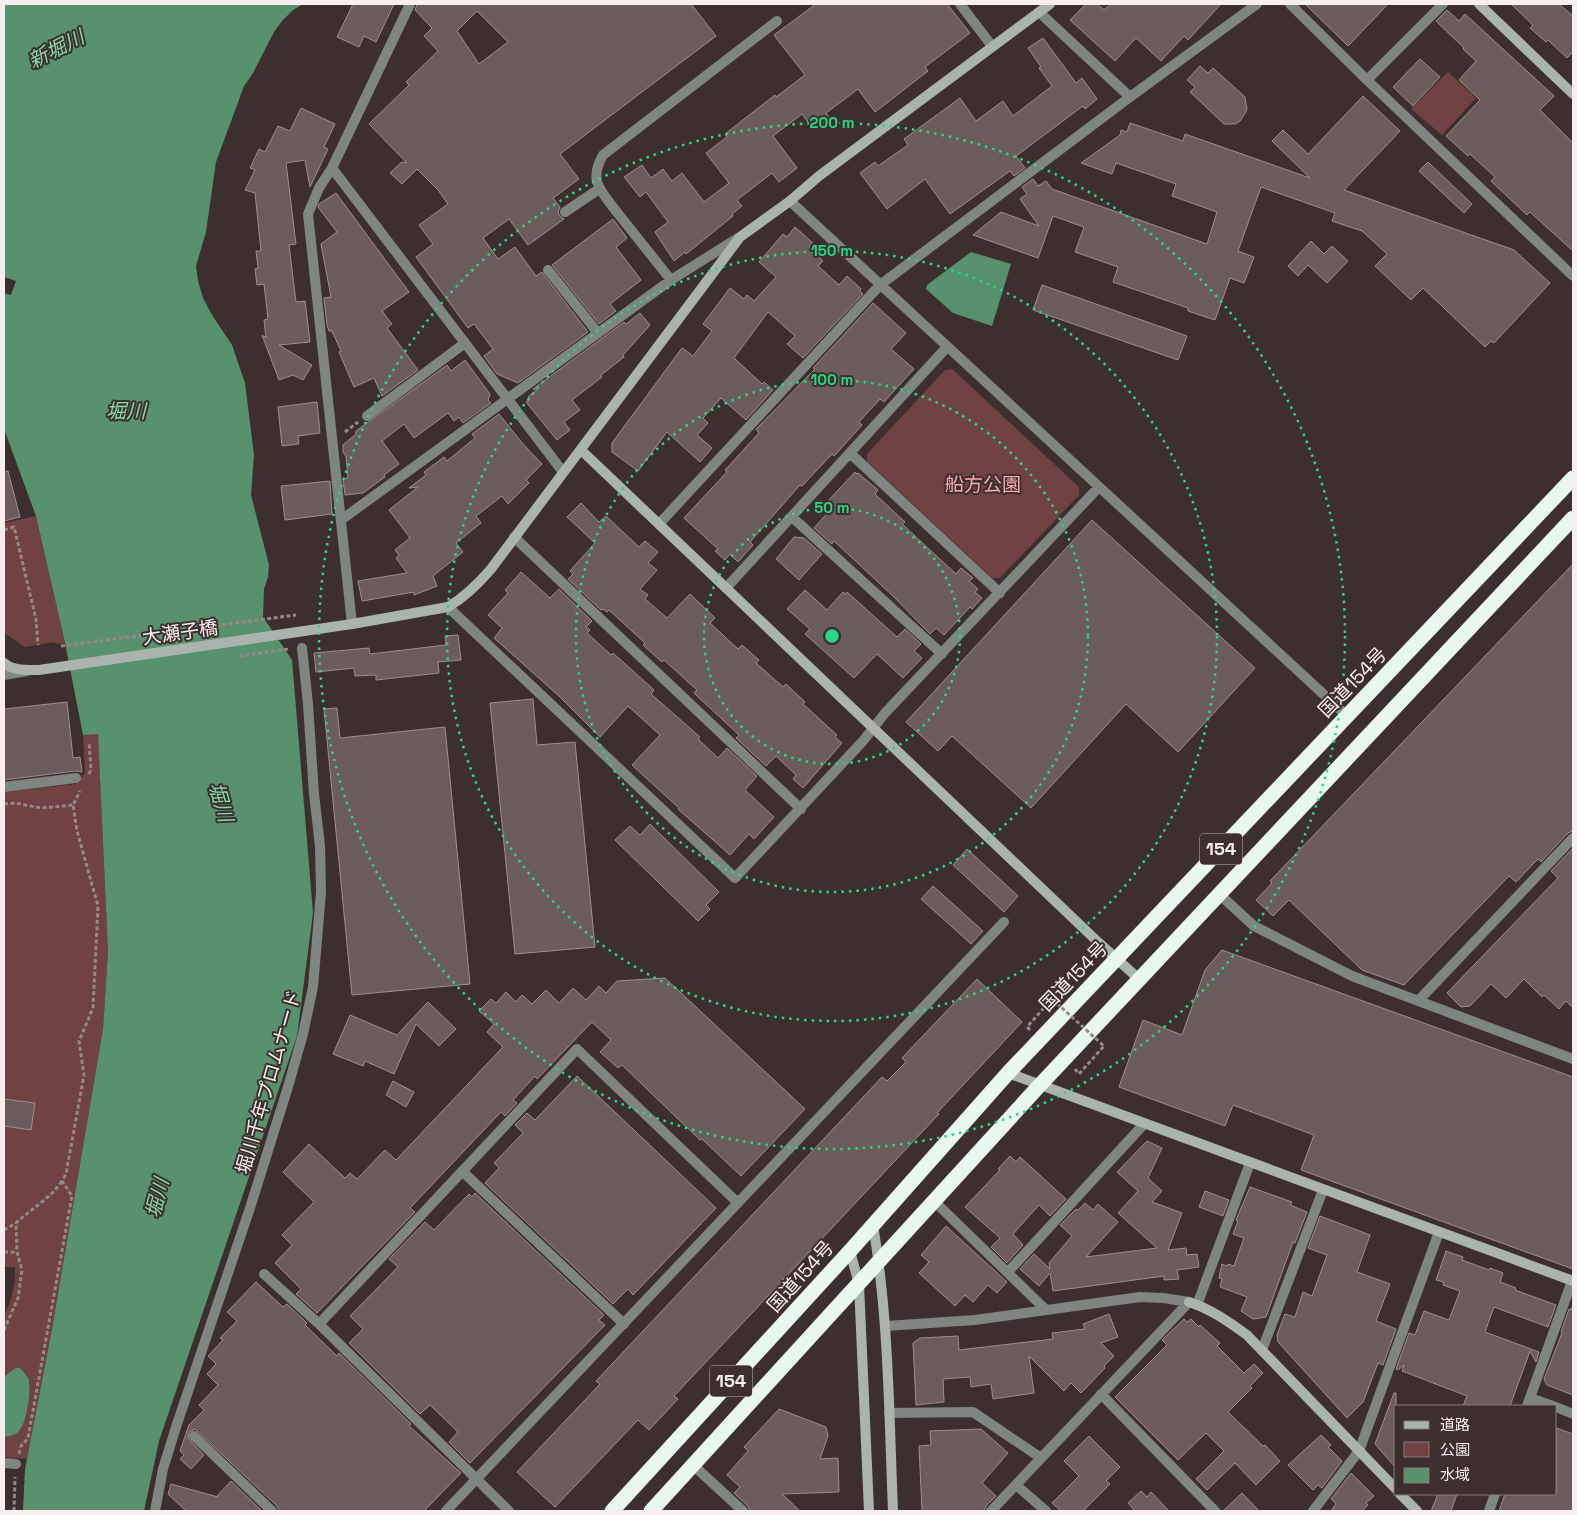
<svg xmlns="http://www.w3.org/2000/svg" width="1577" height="1515" font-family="'Space Grotesk','Noto Sans JP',sans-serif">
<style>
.green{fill:#704243}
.water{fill:#58916e}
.building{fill:#6d5c5c;stroke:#a08e8d;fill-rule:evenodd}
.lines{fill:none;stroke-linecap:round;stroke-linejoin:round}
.path{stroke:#958888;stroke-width:3;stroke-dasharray:4 2.5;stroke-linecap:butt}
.lane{stroke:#7f8681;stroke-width:10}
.street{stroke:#7f8681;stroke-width:10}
.secondary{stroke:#aab4ad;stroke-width:10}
.highway{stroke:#e9f8ee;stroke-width:15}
.path-bridge{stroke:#958888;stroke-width:3;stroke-dasharray:4 2.5;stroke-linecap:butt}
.ring{fill:none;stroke:#26d886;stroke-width:2.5;stroke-dasharray:2.5 5}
.labels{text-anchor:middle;stroke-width:4;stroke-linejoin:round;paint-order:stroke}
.shield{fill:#3e2f2f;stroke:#c0b5b5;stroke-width:1}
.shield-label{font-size:18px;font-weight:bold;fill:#f8eeee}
.park-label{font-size:19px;fill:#f6abac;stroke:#3e2f2f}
.street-label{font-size:19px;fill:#f8eeee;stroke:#3e2f2f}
.water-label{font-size:20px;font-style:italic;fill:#86dba8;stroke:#3e2f2f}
.centre{fill:#26d886;stroke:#3e2f2f;stroke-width:2.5}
.ring-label{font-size:15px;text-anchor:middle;font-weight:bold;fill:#26d886;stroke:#3e2f2f;stroke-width:4;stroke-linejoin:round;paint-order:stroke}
</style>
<rect width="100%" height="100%" fill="#3e2f2f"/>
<path class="green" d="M1448,72L1476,98L1442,135L1411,109Z
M952,369L1079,487V495L1000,578H992L867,461V454L945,370Z
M36,516L65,643L57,644L54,642L25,647L4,633V523Z
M98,733L108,951L103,1029L52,1329L27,1459L4,1457V1317C11,1300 16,1286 15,1267H4V792L76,784L85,773L83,735Z"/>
<path class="water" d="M4,4H303L293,10L282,21L274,32L253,73L244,86L216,162L206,232L196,266L198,281L203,298L212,315L232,345L245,383L254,455L251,495L269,565L268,577L264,589L263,617L292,660L313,913L297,1036L159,1441L144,1511H23L25,1469L52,1329L103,1029L108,951L98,734L83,735L65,643L36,516L4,429V293L11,295L16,281L4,277Z
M971,252L1011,264L992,326L953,313L926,289L927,285Z
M16,1368H20C23,1371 26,1375 28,1378C32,1387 27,1420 21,1428C17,1435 11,1436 4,1437V1382L6,1375Z"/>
<path class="building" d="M353,4H394L376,42L364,36L359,47L337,37Z
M417,4H691L716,36L560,154L579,179L553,198L560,207L558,212L559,215L564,219L528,245L509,219L483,238L498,259L515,247L536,276L542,272L588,332L518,383L497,374L484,356L493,349L474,324L468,328L416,257L433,244L419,225L448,204L438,190L417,169L402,184L390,173L402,162L407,163L369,124L409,85L406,82L438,51L424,36L432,28L415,10ZM477,11L508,42L479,64L457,31Z
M816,4H947L970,33L925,67L928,71L875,112L858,89L826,113L829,117L813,129L802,114L773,136L797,168L779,182L772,173L737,200L742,206L732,214L733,216L686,254L685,252L674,261L655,232L668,222L646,192L640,197L624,177L642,165L651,178L663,169L672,181L682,173L704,202L729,183L706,153L727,137L725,134L775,95L776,97L805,75L774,35Z
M1086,4H1097L1104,10L1111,4H1221L1188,40L1184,36L1161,61L1136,38L1115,61L1070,20Z
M1305,4H1388L1348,46Z
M1511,4H1559L1573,16V52L1567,58L1548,40L1546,42L1530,28L1533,25Z
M1447,10L1459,21L1465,14L1554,96L1540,110L1573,143V251L1530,212L1527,215L1491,181L1495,177L1470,154L1468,156L1446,136L1480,100L1459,80L1476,61L1463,49L1464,48L1436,21Z
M1043,38L1076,83L1082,78L1097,99L1085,109L1083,106L1016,156L1025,168L1014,176L1010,171L950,214L925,179L887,209L860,173L875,162L878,166L908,145L904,139L960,98L976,121L1003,101L1013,116L1052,86L1039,68L1041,67L1028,48Z
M1420,59L1440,77L1413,106L1393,87Z
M1200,66L1208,73L1213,68L1245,97L1247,110L1240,121L1235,124H1224L1190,92L1195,87L1187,80Z
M1363,96L1400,131L1344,190L1514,250L1550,283L1494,343L1491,341L1485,347L1423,288L1411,300L1375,266L1387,254L1362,231L1332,221L1335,213L1261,187L1238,251L1254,257L1244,283L1230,278L1215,320L1188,311V308L1113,282L1118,267L1075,252L1084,227L1053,216L1038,258L973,235L1001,212L1039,226L1020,199L1027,194L1022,187L1033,179L1038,186L1046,181L1052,189L1207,244L1217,212L1172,196L1176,184L1116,163L1112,174L1081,163L1120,135L1121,130L1127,132L1130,123L1183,141L1185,134L1310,178L1272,141L1283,130L1308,154Z
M301,108L335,124L324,147L328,149L310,187L305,160L286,163L296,244L289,245L296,302L305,301L310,342L279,345L312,365L303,380L293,375L279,380L262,335L266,338L264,320L268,319L264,284L257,285L255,269L258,268L256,251H261L255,193L245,190L255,170L250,168L259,149L265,152L278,126L290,131Z
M1428,162L1472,204L1464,213L1419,171Z
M336,193L409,292L382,311L392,324L387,328L418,370L382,396L374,378L354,387L339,352L341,351L332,331H329L327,325L324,298L331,297L321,244L337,232L318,207L319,204Z
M613,219L627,238L616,247L641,280L610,304L616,311L599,324L552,265Z
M795,227L815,245L811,250L823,261L818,266L839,285L847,276L861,289L860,291L863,294L803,358L787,344L795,336L768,312L734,358L762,384L764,382L773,390L746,420L721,398L703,418L708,423L697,435L712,448L700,462L667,432L638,471L612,452V443L682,348L693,356L712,331L703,324L730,288L744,299L747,295L754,301L776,277L759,262L783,234L787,237Z
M1311,241L1324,254L1332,246L1348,261L1327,283L1308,265L1298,276L1288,266Z
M1042,285L1187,336L1178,360L1033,310Z
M873,303L906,333L891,349L914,369L884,402L880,399L859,422L862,425L834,456L832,454L802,486L800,485L750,542L753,545L738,562L730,554L725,560L715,551L718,549L684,518L727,472L725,470L759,433L756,429L815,369L813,368Z
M640,313L650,325L623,355L624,357L601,375L602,377L572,400L580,410L564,422L570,430L557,440L526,402L530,399L528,397L537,390L533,389L624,322L626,324Z
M465,360L490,394L488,400L491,403L463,423L459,417L454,421L448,413L414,438L404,424L382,441L399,464L384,475L385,477L363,493L345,495L343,479L348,478L346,456L343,452V445L356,434V431L447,365L451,371Z
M317,402L320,433L298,436L299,444L282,446L278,407Z
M499,414L523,444L542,464L526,480L529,483L508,504L502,496L476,516L481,523L456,543L463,552L433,576L437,586L414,595V592L362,601L358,581L407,573L396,558L399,555L395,550L410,538L389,510L418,487L409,488L426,475L424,472L444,457L447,461L475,438L472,434Z
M8,471L20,517L4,521V472Z
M855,472L857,474L858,473L878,490L875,494L905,522L902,524L956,574L961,568L973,578L969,581L978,589L975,592L982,598L972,609L970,607L944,635L936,628L930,634L893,596L834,541L832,544L814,528L831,509L826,503Z
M330,481L332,514L285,520L281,486Z
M581,503L599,522L606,516L639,547L645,541L658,552L648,563L657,570L640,589L648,595L645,599L667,618L690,594L715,618L710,623L738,649L742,645L759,660L756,663L783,687L786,684L805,702L803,704L837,735L835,737L842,743L803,788L793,779L796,775L776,756L766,766L736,738L739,735L694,693L697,690L664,660L662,662L643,645L645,643L609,610L607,612L603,609L601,610L568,579L573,574L570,571L595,543L567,517Z
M1092,520L1255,668L1178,752L1126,704L1031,808L952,736L938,751L906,722Z
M794,537L804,538L822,554L799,580L776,559Z
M1573,564V831L1568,833L1541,862L1538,859L1516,882L1509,876L1404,985L1362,970L1289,900L1273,916L1256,900L1272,883L1270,881Z
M521,572L550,598L559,589L592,621L586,627L590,630L587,633L611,655L613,653L654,690L651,694L700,737L698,739L718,758L727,748L757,776L745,790L774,817L754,839L749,834L730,855L678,809L679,808L632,765L660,735L628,706L600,737L559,696L494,638L502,628L488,615L508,593L505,590Z
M805,590L827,610L843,592L845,594L847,592L897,637L905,629L921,644L914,651L922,658L903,678L877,654L854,678L805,634L810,629L787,609Z
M458,635L461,660L438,662L439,673L376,680V675L355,676L354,668L316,672L314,653L369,648L370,654L446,645L445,636Z
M533,699L537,745L575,742L595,947L515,954L490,703Z
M67,702L73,758L80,757L82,772L75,771L4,780V709Z
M337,708L340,738L445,727L470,984L352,995L324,709Z
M650,824L719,892L706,905L710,909L698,921L615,840L630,826L640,835Z
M1573,848V1008L1566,1001L1559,1009L1544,995L1542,997L1524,979L1506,998L1491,984L1470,1006L1461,1007L1447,993L1558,878L1551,871Z
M967,849L1018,896L1004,912L953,865Z
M933,886L983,931L971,944L921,899Z
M1222,950L1573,1077V1269L1301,1170L1314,1135L1233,1105L1225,1126L1119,1087L1143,1020L1182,1035L1205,970Z
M665,978L805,1109L741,1176L702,1139L700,1140L622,1065L618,1068L600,1052L611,1040L592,1022L537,1079L535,1076L513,1100L517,1103L505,1116L501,1112L410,1208L415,1212L317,1313L296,1294L301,1289L275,1263L292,1245L282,1235L314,1202L283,1172L309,1144L345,1178L350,1173L357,1179L385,1150L396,1160L503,1047L487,1032L494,1024L479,1011L491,999L496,1003L506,992L516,1002L522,995L532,1004L546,990L559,1003L573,988L586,1000L599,986L606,993L617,981Z
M977,979L1022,1022L937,1113L939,1114L674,1396L678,1399L649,1430L638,1420L555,1507L517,1472L600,1384L596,1381L882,1077L887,1081L906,1062L902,1058Z
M428,1002L456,1029L439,1046L416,1024L394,1074L365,1061L363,1066L333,1054L350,1015L397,1035Z
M577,1076L716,1208L633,1295L628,1289L613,1304L485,1183L499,1168L494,1163L523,1133L515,1125L527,1113L535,1120Z
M393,1081L414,1092L406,1107L386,1095Z
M4,1099L35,1103L31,1130L4,1126Z
M1147,1141L1162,1148L1148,1178L1162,1191L1152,1202L1182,1213L1168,1250L1186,1248L1187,1255L1197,1254L1199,1267L1177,1270L1179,1279L1164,1280V1276L1053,1291L1050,1273L1039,1286L1020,1269L1034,1254L1050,1269L1049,1263L1072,1236L1060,1225L1076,1209L1078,1210L1085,1203L1093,1210L1098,1204L1118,1222L1086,1257L1157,1248L1118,1213L1138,1191L1117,1172Z
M1010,1156L1016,1162L1020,1157L1066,1199L1050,1216L1039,1205L1013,1234L1023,1245L1007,1263L991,1247L1000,1238L965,1207L1000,1170L998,1169Z
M1250,1187L1292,1202L1290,1205L1307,1212L1295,1243L1293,1242L1266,1317L1253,1319L1241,1311L1247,1297L1220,1287L1222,1279L1219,1278L1222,1264L1227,1266L1228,1264L1234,1266L1244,1238L1233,1234L1238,1221L1236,1220Z
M1205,1191L1229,1200L1223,1216L1199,1207Z
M475,1193L604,1315L599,1320L605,1325L470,1463L449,1442L458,1432L430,1405L420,1414L349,1343L363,1329L350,1316L398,1267L389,1259L425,1222L434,1230L469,1194L472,1197Z
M1320,1216L1370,1235L1357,1272L1390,1284L1376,1321L1396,1329L1383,1365L1378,1363L1363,1402L1347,1418L1278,1342L1277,1335L1285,1314L1295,1317L1303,1292L1312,1296L1327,1255L1308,1248Z
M946,1226L1007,1282L997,1293L988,1285L973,1302L965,1295L955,1306L919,1273L929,1262L921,1255Z
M1446,1251L1463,1257L1462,1260L1489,1270L1490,1268L1503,1273L1500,1282L1516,1288L1515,1290L1556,1305L1548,1327L1494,1307L1485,1332L1539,1352L1536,1362L1530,1351L1510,1406H1463L1467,1396L1402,1371L1404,1365L1398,1370L1396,1369L1409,1333L1415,1335L1424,1311L1449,1320L1460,1291L1443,1285L1444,1282L1436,1280Z
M256,1282L283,1307L287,1304L307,1323L305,1325L337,1356L339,1353L411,1424L409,1426L461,1473L424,1511H279L277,1506L195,1429L189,1432L188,1438L204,1455L191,1469L180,1459L184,1455L180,1451L189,1425L204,1410L199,1405L218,1385L207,1374L216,1364L208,1356L223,1340L220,1338L237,1321L227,1312Z
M1571,1308H1573V1395L1547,1385L1544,1379L1562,1333L1561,1332L1569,1309L1571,1310Z
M1109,1314L1118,1337L1101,1343L1114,1356L1104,1366L1105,1368L1081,1393L1071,1383L1064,1391L1029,1356L1034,1393L993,1399L991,1384L971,1387L970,1377L943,1379L944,1402L916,1405L913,1343L920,1338L958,1336L959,1350L1053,1339L1052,1333L1085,1329L1083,1324Z
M1184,1319L1187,1322L1191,1319L1199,1327L1200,1325L1220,1343L1217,1346L1244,1373L1254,1364L1263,1373L1250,1386L1252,1388L1228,1412L1263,1446L1265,1445L1280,1461L1256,1485L1235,1463L1207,1490L1196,1479L1224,1451L1206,1433L1178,1460L1115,1397L1167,1345L1162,1340Z
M1394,1393H1396V1468L1375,1444Z
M779,1409L826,1427L828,1436L820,1459L838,1458L839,1492L782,1494L800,1511H750L748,1506L734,1493L740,1487L727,1475L748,1451L744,1447Z
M1556,1428L1573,1434V1511H1499L1505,1494H1556Z
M981,1429L1008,1453L982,1483L996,1496L986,1506L984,1511H922L919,1446L931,1445L930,1431Z
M1321,1435L1331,1445L1328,1447L1342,1461L1322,1488L1318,1485L1313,1490L1288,1465Z
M1089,1436L1120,1467L1106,1481L1110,1484L1083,1511H1061L1052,1503L1079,1476L1064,1461Z
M1351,1473L1374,1496L1366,1503L1368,1505L1362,1511H1331L1336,1504L1331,1499Z
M231,1481L262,1511H186L168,1494L171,1484L218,1497L217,1496Z
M1141,1491L1147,1497L1151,1492L1169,1511H1133L1134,1510L1128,1503Z
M1242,1493L1259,1511H1223Z
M1438,1494H1457L1451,1511H1431Z"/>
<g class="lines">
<path class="path" d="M345,432L358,422
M4,530L14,527L36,619L38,645
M61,646L296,615
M239,656L289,649
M89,774L91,769L89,742
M4,804L15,803L41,808L73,805
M1030,1030L1027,1027L1052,999
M1075,1069L1079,1074L1104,1046
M4,1230L16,1223
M4,1252H17
M4,1330L18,1298L22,1270L17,1252L16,1223C31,1209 51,1198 62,1181
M19,1454L21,1446L28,1438L72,1196L62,1181L66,1174L84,1075L79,1041L93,1008L98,906L77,831L73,805L80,791
M14,1511L15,1477"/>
<path class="lane" d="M616,211C601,191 588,181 603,155L777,21
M565,212L599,189
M548,270L598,333
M367,416L465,343
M1219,894L1254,926L1352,976L1573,1059
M1418,1001L1573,838
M462,1171L624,1324
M264,1274L319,1324L509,1511
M319,1324L577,1049L738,1203
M194,1436L272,1511
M446,1511L1004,922"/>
<path class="street" d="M960,4L992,46
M1290,4L1367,80L1573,276
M1039,12L1130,97
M1367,80L1443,4
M332,168L563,472
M790,201L1347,716
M616,211L671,280
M850,453L1000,593
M792,517L942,654
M341,520L671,280L738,238
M659,524L880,285L1130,97L1257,4
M514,537L801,809
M726,588L947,347
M448,607L735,878L863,741L885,713L1099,487
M352,624L308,214L319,188L332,168L410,4
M4,675L27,671
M4,787L76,778
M934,1201L1046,1310
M1008,1272L1144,1124
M1197,1305L1250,1163
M886,1326L975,1320L1140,1297L1163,1298L1189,1302
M1262,1350L1323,1190
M1101,1394L1215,1511
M1530,1398L1553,1406
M1527,1406L1572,1281
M1556,1407L1573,1414
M889,1413L973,1412L1041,1458
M4,1463L16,1464
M693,1465L743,1511
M1016,1485L1046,1511
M155,1511L163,1469L176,1427L250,1208L288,1087L303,1034L313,987L321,892L320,846L314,794L308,704L302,648
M991,1511L1189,1302
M1313,1511L1359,1451L1439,1232
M1489,1511L1495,1494"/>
<path class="secondary" d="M1479,4L1573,94
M581,450L1098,942L1139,979
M4,663C13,671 27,670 39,670L352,624L448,607C465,597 479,583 491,569L740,237L790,201L819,176L1050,4
M1008,1073L1573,1281
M873,1225C889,1319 889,1416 893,1511
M850,1251L859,1284L869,1511
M1189,1302C1211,1309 1229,1322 1247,1335L1396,1489
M1400,1494L1417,1511"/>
<path class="highway" d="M612,1511L850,1251L1008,1073L1573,478
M651,1511L1039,1086L1573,518"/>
<path class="path-bridge" d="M1052,999L1104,1046"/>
</g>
<g class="ring">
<circle cx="832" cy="636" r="128"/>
<circle cx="832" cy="636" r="256"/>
<circle cx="832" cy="636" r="385"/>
<circle cx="832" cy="636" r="513"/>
</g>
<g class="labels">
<g class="shield">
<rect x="1200" y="833.5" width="42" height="31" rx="4"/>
<rect x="710" y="1365.5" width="42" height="31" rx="4"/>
</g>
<g class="shield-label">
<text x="1221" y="855">154</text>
<text x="731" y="1387">154</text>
</g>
<g class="park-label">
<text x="983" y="491">船方公園</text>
</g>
<g class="street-label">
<text transform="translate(180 632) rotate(-8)" y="7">大瀬子橋</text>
<text transform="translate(1352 682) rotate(-46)" y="7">国道154号</text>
<text transform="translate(1073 976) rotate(-46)" y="7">国道154号</text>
<text transform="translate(268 1082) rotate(-74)" y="7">堀川千年プロムナード</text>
<text transform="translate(800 1276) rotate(-48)" y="7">国道154号</text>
</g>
<g class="water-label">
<text transform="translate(56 49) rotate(-27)" y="7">新堀川</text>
<text x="126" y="418">堀川</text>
<text transform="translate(221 802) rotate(74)" y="7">堀川</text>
<text transform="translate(157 1198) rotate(-76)" y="7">堀川</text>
</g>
</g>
<circle cx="832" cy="636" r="8" class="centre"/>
<g class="ring-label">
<text x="832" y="128">200 m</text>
<text x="832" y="256">150 m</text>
<text x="832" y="385">100 m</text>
<text x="832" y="513">50 m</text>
</g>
<rect width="1577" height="1515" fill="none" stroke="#f8eeee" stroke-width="10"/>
<rect x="1394" y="1405" width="162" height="90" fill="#3e2f2f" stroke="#887b7b"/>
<rect x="1404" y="1421" width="25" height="8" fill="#aab4ad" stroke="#887b7b"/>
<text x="1440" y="1430" font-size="15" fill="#f8eeee">道路</text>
<rect x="1404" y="1442" width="25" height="15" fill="#704243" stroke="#887b7b"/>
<text x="1440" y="1455" font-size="15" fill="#f8eeee">公園</text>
<rect x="1404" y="1468" width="25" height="15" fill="#58916e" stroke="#887b7b"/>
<text x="1440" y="1480" font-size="15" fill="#f8eeee">水域</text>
</svg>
